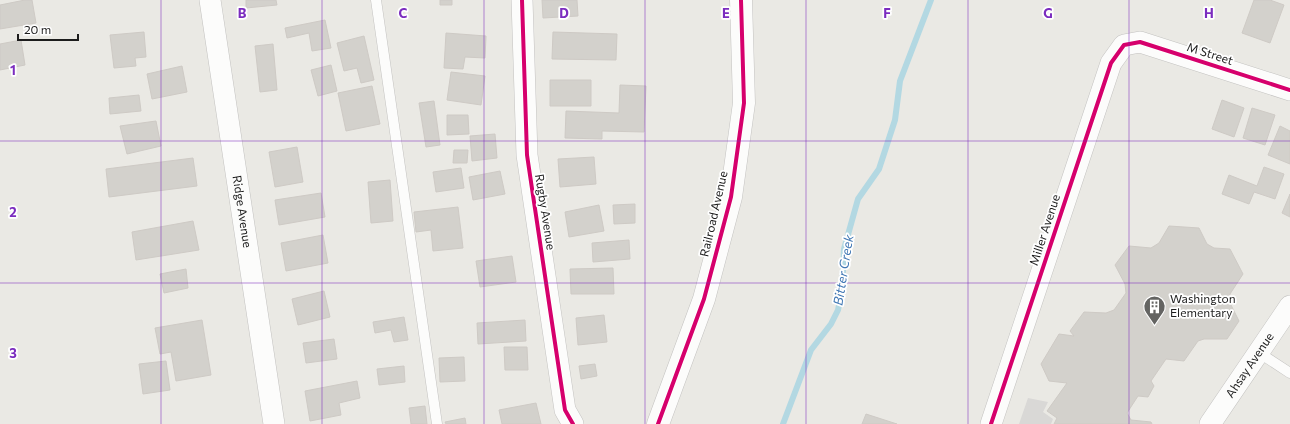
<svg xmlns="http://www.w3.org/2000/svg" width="1290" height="424" font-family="Commissioner,sans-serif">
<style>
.residential{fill:#d9d8d6}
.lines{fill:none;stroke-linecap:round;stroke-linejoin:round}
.stream{stroke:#b3d8e2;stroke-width:6}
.building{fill:#d3d1cc;stroke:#cecac5}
.service-casing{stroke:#c3c2c0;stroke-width:11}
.minor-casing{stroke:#c3c2c0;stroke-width:22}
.tertiary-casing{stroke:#c3c2c0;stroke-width:23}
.service{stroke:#fcfcfb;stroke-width:10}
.minor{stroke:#fcfcfb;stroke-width:21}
.tertiary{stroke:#fcfcfb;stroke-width:22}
.cycleway-casing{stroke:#fff;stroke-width:6}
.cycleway{stroke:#d6006c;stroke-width:4}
.grid{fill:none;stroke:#7b2cbf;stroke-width:1;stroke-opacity:0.55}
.labels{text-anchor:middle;stroke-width:3.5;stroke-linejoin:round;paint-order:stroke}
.street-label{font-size:12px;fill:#1c1c1c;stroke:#fff}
.poi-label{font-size:12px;fill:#1c1c1c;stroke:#fff;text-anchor:start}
.water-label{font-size:13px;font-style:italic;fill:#4077b4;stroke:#fff}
.grid-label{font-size:13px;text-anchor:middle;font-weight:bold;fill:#7b2cbf;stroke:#fff;stroke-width:3.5;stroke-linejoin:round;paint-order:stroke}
</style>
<rect width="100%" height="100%" fill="#eae9e4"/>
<path class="residential" d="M1028,398L1048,402L1043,412L1053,419L1051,424H1019Z"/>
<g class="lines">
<path class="stream" d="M783,424L811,350L831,324L838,310L842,290L844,249L858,199L879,169L895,120L900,81L931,0"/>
</g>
<path class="building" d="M25,0H32L36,23L0,29V5Z
M246,0H276L277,5L246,8Z
M440,0H452V5H440Z
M542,0H577L578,16L543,18Z
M1254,0H1270L1284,5L1270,43L1242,33Z
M325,20L331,48L312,51L309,33L287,38L285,28Z
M144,32L146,57L135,58L136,66L114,68L110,35Z
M553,32L617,34L616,60L552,59Z
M446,33L486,36L485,58L465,57L463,69L444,68Z
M364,36L374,80L361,83L357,68L344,71L337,43Z
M21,40L25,65L0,70V44Z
M273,44L277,90L260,92L255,46Z
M331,65L337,91L318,96L311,70Z
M182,66L187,92L152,99L147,74Z
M451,72L485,76L481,105L447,100Z
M550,80H591V106H550Z
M620,85L646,86L644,132L602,131V139L565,138L566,111L619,113Z
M372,86L380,124L346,131L338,93Z
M139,95L141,111L110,114L109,98Z
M1222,100L1244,108L1234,137L1212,129Z
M434,101L440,145L426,147L419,103Z
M1252,108L1275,115L1265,145L1243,138Z
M447,115H468L469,134L447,135Z
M156,121L161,146L127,154L120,126Z
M1280,126L1290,131V164L1268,155Z
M495,134L497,158L472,161L470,136Z
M297,147L303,182L275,187L269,152Z
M454,150H468L467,163H453Z
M594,157L596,184L560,187L558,159Z
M193,158L197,186L109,197L106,169Z
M1264,167L1284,174L1275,199L1254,192L1249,204L1222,194L1229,175L1257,186Z
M461,168L464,188L436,192L433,172Z
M500,171L505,194L473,200L469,177Z
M390,180L393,221L371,223L368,182Z
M321,193L325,217L279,225L275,200Z
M1290,194V217L1282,213Z
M635,204V223L614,224L613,205Z
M599,205L604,231L569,237L565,212Z
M458,207L463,248L433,251L431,230L416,232L414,212Z
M193,221L199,250L136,260L132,232Z
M1169,226L1199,228L1207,244L1214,248L1230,249L1243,274L1230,294L1229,301L1239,321L1227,339H1204L1198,341L1184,361L1166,359L1151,381L1154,386L1148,397L1138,396L1127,413L1131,420L1151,422L1152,424H1054L1057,418L1047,411L1067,383L1049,381L1041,364L1059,334L1074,336L1070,331L1084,312L1106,313L1114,310L1126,293L1125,284L1115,265L1129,246L1151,248L1159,243Z
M323,235L328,263L286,271L281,243Z
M629,240L630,259L593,262L592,243Z
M512,256L516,282L480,287L476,261Z
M613,268L614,294H571L570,269Z
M186,269L188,288L164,293L160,274Z
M324,291L330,317L298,325L292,299Z
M604,315L607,342L578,345L576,318Z
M404,317L408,340L394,342L391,330L375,333L373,322Z
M202,320L211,375L176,381L171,352L160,354L155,328Z
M525,320L526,341L478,344L477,323Z
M334,339L337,359L306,363L303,343Z
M504,347H527L528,370H505Z
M464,357L465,381L440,382L439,358Z
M166,361L170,390L143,394L139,364Z
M595,364L597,376L581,379L579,366Z
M404,366L405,382L379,385L377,369Z
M357,381L360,398L339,403L341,415L310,421L305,391Z
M536,403L541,424H502L499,410Z
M425,406L427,424H411L409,408Z
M866,414L897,424H862Z
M465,418L466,424H446L445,422Z"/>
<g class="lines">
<defs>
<path id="service" d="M376,0L437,424
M1258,352L1290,373"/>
<g id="minor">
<path id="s1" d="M210,0L274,424"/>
<path d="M522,0L527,155L565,410L573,424"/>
<path d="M991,424L1111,63L1124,45L1140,42L1290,90"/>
<path id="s2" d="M1210,424L1290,306"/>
</g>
<path id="tertiary" d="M658,424L704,299L731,197L744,103L741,0"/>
</defs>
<use href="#service" class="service-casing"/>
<use href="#minor" class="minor-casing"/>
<use href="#tertiary" class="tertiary-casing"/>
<use href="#service" class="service"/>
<use href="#minor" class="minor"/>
<use href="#tertiary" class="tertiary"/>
<defs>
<path id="cycleway" d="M522,0L527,155L565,410L573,424
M658,424L704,299L731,197L744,103L741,0
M991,424L1111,63L1124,45L1140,42L1290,90"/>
</defs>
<use href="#cycleway" class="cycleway-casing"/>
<use href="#cycleway" class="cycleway"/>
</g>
<path class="grid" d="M161,0V424M322,0V424M484,0V424M645,0V424M806,0V424M968,0V424M1129,0V424M0,141H1290M0,283H1290"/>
<defs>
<symbol id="building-pin" viewBox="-11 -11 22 30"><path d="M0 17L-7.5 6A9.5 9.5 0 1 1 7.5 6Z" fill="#646462" stroke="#fff"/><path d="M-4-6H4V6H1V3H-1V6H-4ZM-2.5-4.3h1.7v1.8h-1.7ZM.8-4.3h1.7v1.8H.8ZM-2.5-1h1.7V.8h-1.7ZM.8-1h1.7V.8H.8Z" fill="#fff"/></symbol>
</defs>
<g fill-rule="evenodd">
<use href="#building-pin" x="1142" y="294" width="25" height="34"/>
</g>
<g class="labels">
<g class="street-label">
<text transform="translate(1210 54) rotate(18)" y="4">M Street</text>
<text dy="4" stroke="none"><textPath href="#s1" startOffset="214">Ridge Avenue</textPath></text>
<text transform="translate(545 212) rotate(81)" y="4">Rugby Avenue</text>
<text transform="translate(714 214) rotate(-77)" y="4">Railroad Avenue</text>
<text transform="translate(1045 230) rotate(-72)" y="4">Miller Avenue</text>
<text dy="4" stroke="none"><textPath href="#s2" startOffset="71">Ahsay Avenue</textPath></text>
</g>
<g class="poi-label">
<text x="1170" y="303">Washington<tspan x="1170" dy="14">Elementary</tspan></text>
</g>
<g class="water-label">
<text transform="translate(843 270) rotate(-81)" y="5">Bitter Creek</text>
</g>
</g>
<g class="grid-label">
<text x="242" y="18">B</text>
<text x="403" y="18">C</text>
<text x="564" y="18">D</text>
<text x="726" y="18">E</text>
<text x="887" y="18">F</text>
<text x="1048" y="18">G</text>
<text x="1209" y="18">H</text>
<text x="13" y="75">1</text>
<text x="13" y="217">2</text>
<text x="13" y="358">3</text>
</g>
<path d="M18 34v6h60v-6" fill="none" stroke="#1c1c1c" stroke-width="2"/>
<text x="24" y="34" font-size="12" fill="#1c1c1c" stroke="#ffffff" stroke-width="3" paint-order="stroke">20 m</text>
</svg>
